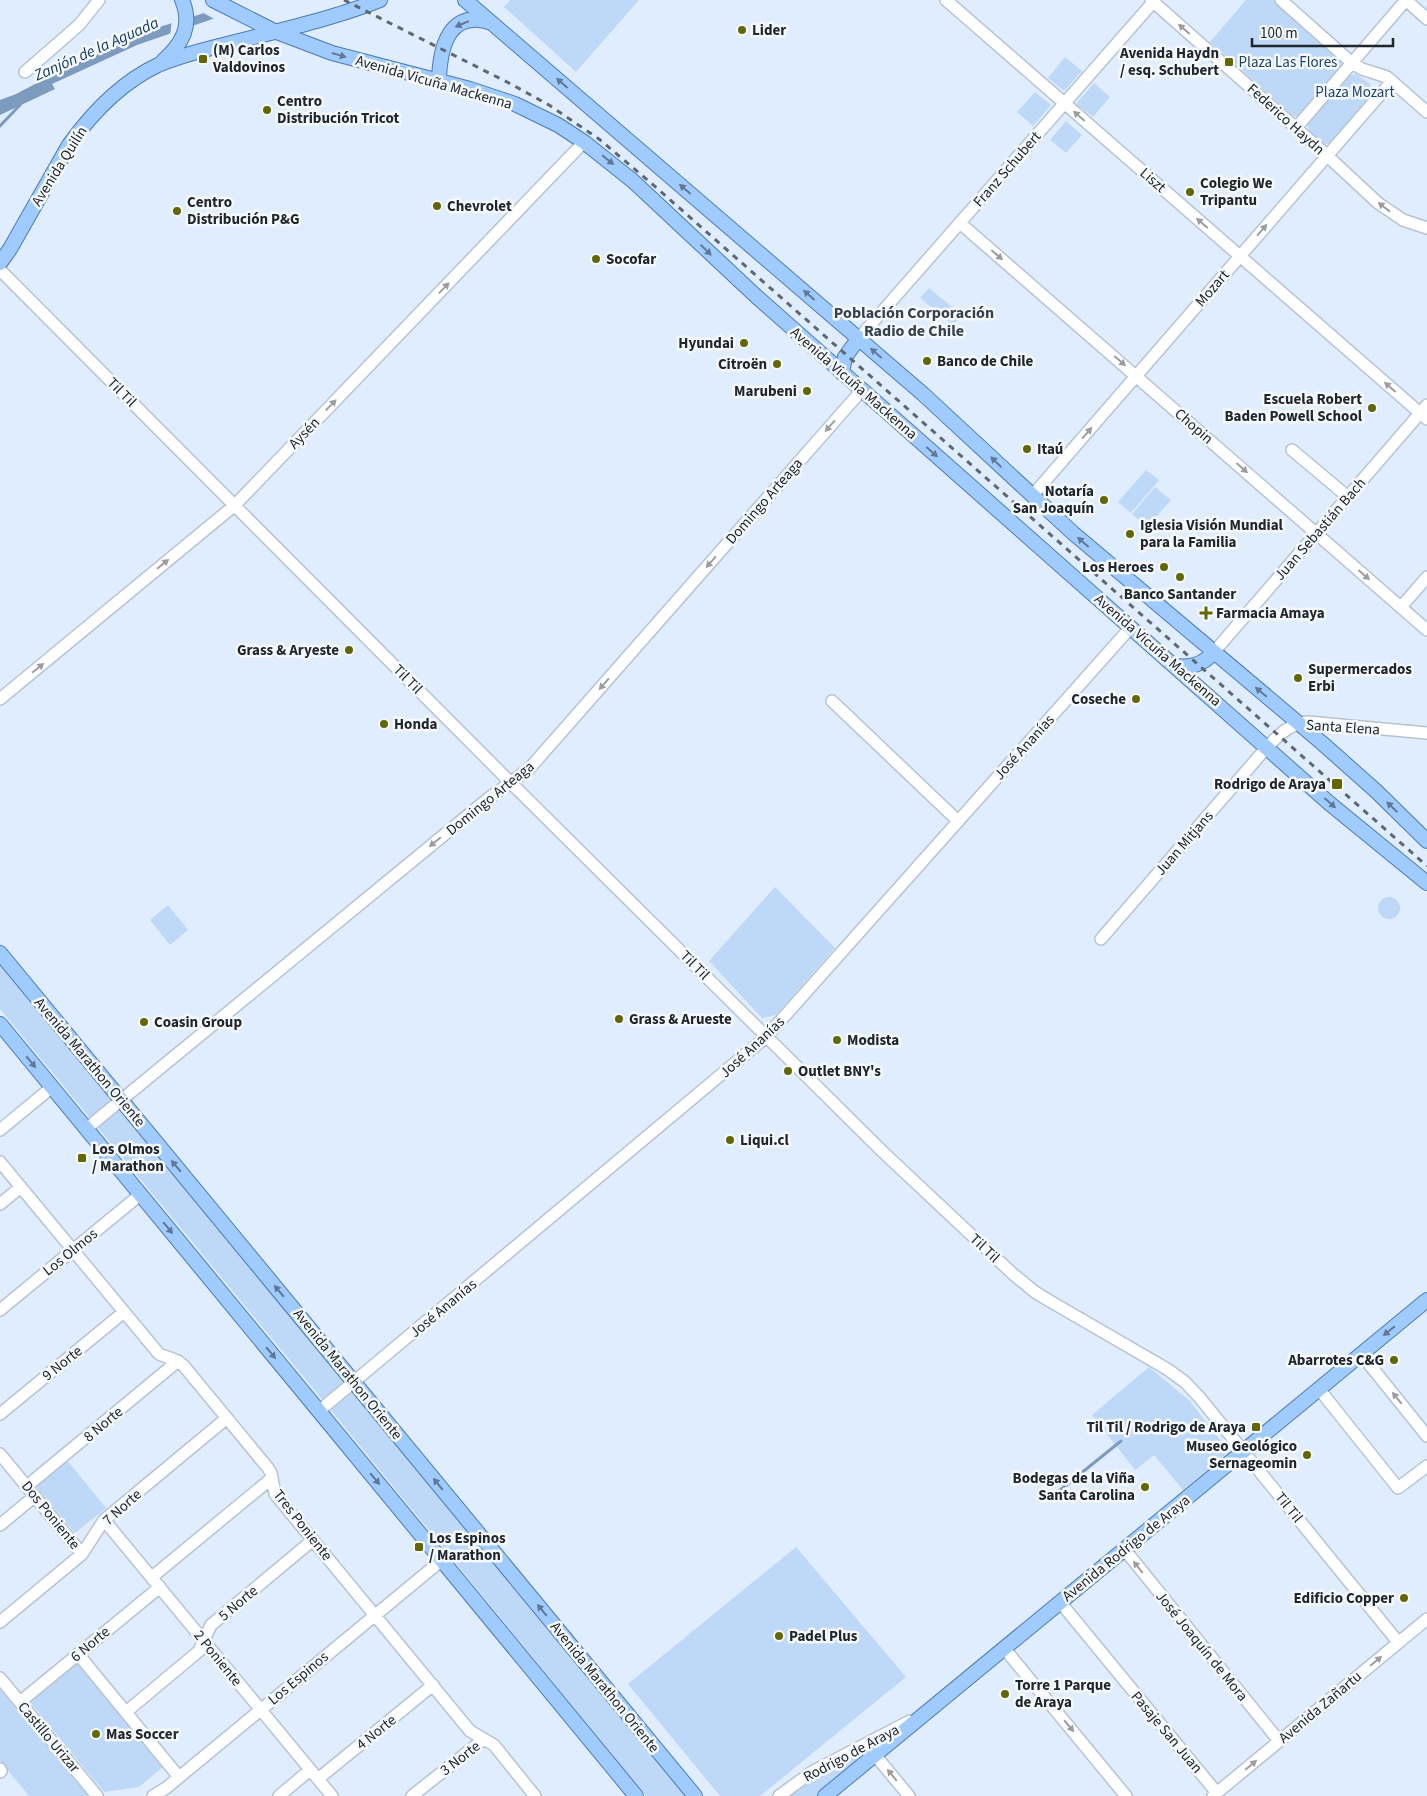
<svg xmlns="http://www.w3.org/2000/svg" width="1427" height="1796" font-family="'Source Sans 3',sans-serif">
<style>
.green{fill:#bed8f8}
.water{fill:#7d9abf}
.pier{fill:#e0edfe}
.lines{fill:none;stroke-linecap:round;stroke-linejoin:round}
.stream{stroke:#7d9abf;stroke-width:3}
.minor-casing{stroke:#b6c3d3;stroke-width:14}
.major-casing{stroke:#4a7ab5;stroke-width:16}
.minor{stroke:#fff;stroke-width:11}
.major{stroke:#a0cbff;stroke-width:14}
.rail{stroke:#606771;stroke-width:3;stroke-dasharray:6 6;stroke-linecap:butt}
.oneway{fill:#607896}
.oneway2{fill:#9b9da0}
.poi-dot{fill:#636703;stroke:#f6f9fc;stroke-width:2}
.labels{text-anchor:middle;stroke-width:5;stroke-linejoin:round;paint-order:stroke}
.poi-label{font-size:15px;font-weight:bold;fill:#21262c;stroke:#f6f9fc;text-anchor:start}
.park-label{font-size:15px;fill:#194271;stroke:#f6f9fc}
.street-label{font-size:15px;fill:#21262c;stroke:#f6f9fc}
.water-label{font-size:16px;font-style:italic;fill:#0f3967;stroke:#f6f9fc}
.neighbourhood-label{font-size:16px;font-weight:bold;fill:#37414e;stroke:#f6f9fc}
</style>
<rect width="100%" height="100%" fill="#e0edfe"/>
<path class="green" d="M510,0H639L576,72L504,7Z
M1246,0H1273L1341,60V68L1298,116H1293L1210,42Z
M1065,57L1082,71L1064,91L1048,78Z
M1356,74L1370,84L1372,92L1369,101L1331,143C1322,147 1315,137 1309,132L1308,122L1347,76Z
M1094,83L1110,97L1093,117L1076,104Z
M1035,92L1051,105L1033,126L1017,112Z
M1066,121L1082,135L1066,153L1050,140Z
M929,288L962,315L953,325L920,298Z
M1146,470L1159,480L1131,513L1118,502Z
M1155,487L1171,500L1147,527L1132,514Z
M775,887L835,948L776,1015L762,1018L709,961Z
M1378 908a11 11 0 1 1 22 0a11 11 0 1 1-22 0Z
M168,905L188,930L170,945L150,920Z
M0,959L689,1796H646L321,1398L0,1009Z
M1149,1367L1190,1401L1229,1452L1183,1490L1154,1455L1135,1470L1092,1415Z
M67,1460L106,1508L75,1533L35,1485Z
M796,1547L906,1677L760,1796H720L628,1684Z
M76,1662L163,1767L139,1787L104,1792L29,1701Z
M0,1689L88,1796H29L0,1761Z
M869,1746L872,1751L817,1796H789L813,1778Z"/>
<path class="water" d="M246,0L227,14L137,45L52,84L55,89L0,115V100L16,94L62,70L153,29Z"/>
<path class="pier" d="M238,0H282L280,2L216,20L200,11Z
M192,14L191,28L170,36L172,20Z"/>
<g class="lines">
<path class="stream" d="M0,126L20,105
M1059,1491L1121,1441"/>
<defs>
<path id="minor" d="M946,0L1427,419
M1151,0L1321,150L1378,203L1403,220L1427,228
M1281,0L1352,63L1362,69L1387,77L1427,112
M1406,0L1427,19
M25,72L79,25L99,0
M1296,128L1406,0
M960,223L1427,630
M0,270L511,783L779,1049L884,1153L1013,1274L1035,1292L1048,1300L1167,1369L1185,1382L1200,1398L1398,1642
M859,338L1155,0
M1292,450L1348,497
M1032,496L1392,81
M1401,607L1427,577
M1214,652L1427,405
M0,699L235,505L584,142
M832,701L958,821
M1101,939L1267,747C1279,735 1290,723 1308,722L1427,733
M86,1129L489,798L529,769L862,390
M0,1130L52,1087
M0,1162L159,1354L175,1360L183,1365L268,1468L271,1473L275,1494L470,1731L494,1745L535,1796
M0,1204L21,1187
M0,1310L141,1194
M1361,1354L1427,1436
M1319,1389L1398,1488L1427,1466
M319,1411L766,1037L1131,627
M0,1414L124,1312
M0,1454L82,1554
M27,1486L178,1361
M104,1520L332,1796
M0,1525L35,1496
M1125,1550L1279,1741
M152,1577L272,1478
M1060,1602L1217,1793
M0,1622L82,1554L104,1520L227,1418
M1004,1648L1126,1796
M78,1654L179,1777
M0,1678L97,1796
M20,1702L160,1587
M126,1712L199,1651L211,1625L313,1540
M875,1755L909,1796
M0,1769L1,1771L0,1772
M318,1779L433,1685
M153,1796L166,1788L442,1560
M279,1796L310,1770
M412,1796L484,1739
M779,1796L812,1772L910,1721
M1213,1796L1427,1619"/>
<path id="major" d="M213,0L274,31L332,53L470,89L515,104L558,125L584,142L633,181L757,297L1329,803L1427,883
M465,0L923,394L1073,533L1322,743L1376,791L1427,841
M163,61C182,44 193,26 182,0
M439,80C440,47 449,8 492,23
M0,263L10,249L69,145C92,113 122,82 158,65C181,55 207,49 231,43C281,30 332,19 380,0
M842,373L845,357L859,338
M1176,666C1191,668 1204,664 1214,652
M0,953L695,1796
M0,1024L636,1796
M825,1796L1427,1300"/>
</defs>
<use href="#minor" class="minor-casing"/>
<use href="#major" class="major-casing"/>
<use href="#minor" class="minor"/>
<use href="#major" class="major"/>
<path class="rail" d="M344,0L509,83L549,105L599,139L651,183L1427,866"/>
</g>
<defs><path id="oneway-solid" d="M-6-.8H1V-3.2L6.5 0L1 3.2V.8H-6Z" transform="scale(1.25)"/></defs>
<g class="oneway">
<use href="#oneway-solid" transform="translate(462 24) rotate(157)"/>
<use href="#oneway-solid" transform="translate(339 55) rotate(16)"/>
<use href="#oneway-solid" transform="translate(562 83) rotate(-139)"/>
<use href="#oneway-solid" transform="translate(608 160) rotate(39)"/>
<use href="#oneway-solid" transform="translate(685 189) rotate(-139)"/>
<use href="#oneway-solid" transform="translate(706 250) rotate(44)"/>
<use href="#oneway-solid" transform="translate(809 295) rotate(-139)"/>
<use href="#oneway-solid" transform="translate(876 353) rotate(-139)"/>
<use href="#oneway-solid" transform="translate(932 452) rotate(41)"/>
<use href="#oneway-solid" transform="translate(996 462) rotate(-136)"/>
<use href="#oneway-solid" transform="translate(1083 542) rotate(-139)"/>
<use href="#oneway-solid" transform="translate(1261 692) rotate(-140)"/>
<use href="#oneway-solid" transform="translate(1330 803) rotate(41)"/>
<use href="#oneway-solid" transform="translate(1392 807) rotate(-136)"/>
<use href="#oneway-solid" transform="translate(31 1062) rotate(50)"/>
<use href="#oneway-solid" transform="translate(176 1166) rotate(-130)"/>
<use href="#oneway-solid" transform="translate(168 1228) rotate(51)"/>
<use href="#oneway-solid" transform="translate(279 1291) rotate(-130)"/>
<use href="#oneway-solid" transform="translate(1389 1331) rotate(141)"/>
<use href="#oneway-solid" transform="translate(271 1353) rotate(50)"/>
<use href="#oneway-solid" transform="translate(375 1479) rotate(50)"/>
<use href="#oneway-solid" transform="translate(438 1484) rotate(-129)"/>
<use href="#oneway-solid" transform="translate(542 1610) rotate(-129)"/>
</g>
<g class="oneway2">
<use href="#oneway-solid" transform="translate(1184 29) rotate(-139)"/>
<use href="#oneway-solid" transform="translate(1079 116) rotate(-139)"/>
<use href="#oneway-solid" transform="translate(1384 207) rotate(-142)"/>
<use href="#oneway-solid" transform="translate(1202 223) rotate(-139)"/>
<use href="#oneway-solid" transform="translate(1262 230) rotate(-49)"/>
<use href="#oneway-solid" transform="translate(997 255) rotate(41)"/>
<use href="#oneway-solid" transform="translate(444 288) rotate(-46)"/>
<use href="#oneway-solid" transform="translate(1120 361) rotate(41)"/>
<use href="#oneway-solid" transform="translate(1390 387) rotate(-139)"/>
<use href="#oneway-solid" transform="translate(331 405) rotate(-46)"/>
<use href="#oneway-solid" transform="translate(830 426) rotate(131)"/>
<use href="#oneway-solid" transform="translate(1087 433) rotate(-49)"/>
<use href="#oneway-solid" transform="translate(1242 468) rotate(41)"/>
<use href="#oneway-solid" transform="translate(711 562) rotate(131)"/>
<use href="#oneway-solid" transform="translate(163 564) rotate(-39)"/>
<use href="#oneway-solid" transform="translate(1364 575) rotate(41)"/>
<use href="#oneway-solid" transform="translate(38 668) rotate(-39)"/>
<use href="#oneway-solid" transform="translate(604 684) rotate(131)"/>
<use href="#oneway-solid" transform="translate(435 842) rotate(141)"/>
<use href="#oneway-solid" transform="translate(1397 1398) rotate(-129)"/>
<use href="#oneway-solid" transform="translate(1138 1567) rotate(-129)"/>
<use href="#oneway-solid" transform="translate(1376 1661) rotate(-40)"/>
<use href="#oneway-solid" transform="translate(1069 1726) rotate(50)"/>
<use href="#oneway-solid" transform="translate(1251 1765) rotate(-40)"/>
<use href="#oneway-solid" transform="translate(892 1775) rotate(-129)"/>
</g>
<g class="poi-dot">
<circle cx="742" cy="30" r="5"/>
<rect x="198" y="54" width="10" height="10" rx="2.5"/>
<rect x="1224" y="57" width="10" height="10" rx="2.5"/>
<circle cx="267" cy="110" r="5"/>
<circle cx="1190" cy="192" r="5"/>
<circle cx="437" cy="206" r="5"/>
<circle cx="177" cy="211" r="5"/>
<circle cx="596" cy="259" r="5"/>
<circle cx="744" cy="343" r="5"/>
<circle cx="927" cy="361" r="5"/>
<circle cx="777" cy="364" r="5"/>
<circle cx="807" cy="391" r="5"/>
<circle cx="1372" cy="408" r="5"/>
<circle cx="1027" cy="449" r="5"/>
<circle cx="1104" cy="500" r="5"/>
<circle cx="1130" cy="534" r="5"/>
<circle cx="1164" cy="567" r="5"/>
<circle cx="1180" cy="577" r="5"/>
<path d="M1203.5 605.5h5v5h5v5h-5v5h-5v-5h-5v-5h5z"/>
<circle cx="349" cy="650" r="5"/>
<circle cx="1298" cy="678" r="5"/>
<circle cx="1136" cy="699" r="5"/>
<circle cx="384" cy="724" r="5"/>
<rect x="1331" y="778" width="12" height="12" rx="2.5"/>
<circle cx="619" cy="1019" r="5"/>
<circle cx="144" cy="1022" r="5"/>
<circle cx="837" cy="1040" r="5"/>
<circle cx="788" cy="1071" r="5"/>
<circle cx="730" cy="1140" r="5"/>
<rect x="77" y="1153" width="10" height="10" rx="2.5"/>
<circle cx="1394" cy="1360" r="5"/>
<rect x="1251" y="1422" width="10" height="10" rx="2.5"/>
<circle cx="1307" cy="1455" r="5"/>
<circle cx="1145" cy="1487" r="5"/>
<rect x="414" y="1542" width="10" height="10" rx="2.5"/>
<circle cx="1404" cy="1598" r="5"/>
<circle cx="779" cy="1636" r="5"/>
<circle cx="1005" cy="1694" r="5"/>
<circle cx="96" cy="1734" r="5"/>
</g>
<g class="labels">
<g class="poi-label">
<text x="752" y="35">Lider</text>
<text x="213" y="55">(M) Carlos<tspan x="213" dy="17">Valdovinos</tspan></text>
<text x="1219" y="58" text-anchor="end">Avenida Haydn<tspan x="1219" dy="17">/ esq. Schubert</tspan></text>
<text x="277" y="106">Centro<tspan x="277" dy="17">Distribución Tricot</tspan></text>
<text x="1200" y="188">Colegio We<tspan x="1200" dy="17">Tripantu</tspan></text>
<text x="187" y="207">Centro<tspan x="187" dy="17">Distribución P&amp;G</tspan></text>
<text x="447" y="211">Chevrolet</text>
<text x="606" y="264">Socofar</text>
<text x="734" y="348" text-anchor="end">Hyundai</text>
<text x="937" y="366">Banco de Chile</text>
<text x="767" y="369" text-anchor="end">Citroën</text>
<text x="797" y="396" text-anchor="end">Marubeni</text>
<text x="1362" y="404" text-anchor="end">Escuela Robert<tspan x="1362" dy="17">Baden Powell School</tspan></text>
<text x="1037" y="454">Itaú</text>
<text x="1094" y="496" text-anchor="end">Notaría<tspan x="1094" dy="17">San Joaquín</tspan></text>
<text x="1140" y="530">Iglesia Visión Mundial<tspan x="1140" dy="17">para la Familia</tspan></text>
<text x="1154" y="572" text-anchor="end">Los Heroes</text>
<text x="1180" y="599" text-anchor="middle">Banco Santander</text>
<text x="1216" y="618">Farmacia Amaya</text>
<text x="339" y="655" text-anchor="end">Grass &amp; Aryeste</text>
<text x="1308" y="674">Supermercados<tspan x="1308" dy="17">Erbi</tspan></text>
<text x="1126" y="704" text-anchor="end">Coseche</text>
<text x="394" y="729">Honda</text>
<text x="1326" y="789" text-anchor="end">Rodrigo de Araya</text>
<text x="629" y="1024">Grass &amp; Arueste</text>
<text x="154" y="1027">Coasin Group</text>
<text x="847" y="1045">Modista</text>
<text x="798" y="1076">Outlet BNY's</text>
<text x="740" y="1145">Liqui.cl</text>
<text x="92" y="1154">Los Olmos<tspan x="92" dy="17">/ Marathon</tspan></text>
<text x="1384" y="1365" text-anchor="end">Abarrotes C&amp;G</text>
<text x="1246" y="1432" text-anchor="end">Til Til / Rodrigo de Araya</text>
<text x="1297" y="1451" text-anchor="end">Museo Geológico<tspan x="1297" dy="17">Sernageomin</tspan></text>
<text x="1135" y="1483" text-anchor="end">Bodegas de la Viña<tspan x="1135" dy="17">Santa Carolina</tspan></text>
<text x="429" y="1543">Los Espinos<tspan x="429" dy="17">/ Marathon</tspan></text>
<text x="1394" y="1603" text-anchor="end">Edificio Copper</text>
<text x="789" y="1641">Padel Plus</text>
<text x="1015" y="1690">Torre 1 Parque<tspan x="1015" dy="17">de Araya</tspan></text>
<text x="106" y="1739">Mas Soccer</text>
</g>
<g class="park-label">
<text x="1288" y="67">Plaza Las Flores</text>
<text x="1355" y="97">Plaza Mozart</text>
</g>
<g class="street-label">
<text transform="translate(434 82) rotate(16)" y="5">Avenida Vicuña Mackenna</text>
<text transform="translate(1286 119) rotate(42)" y="5">Federico Haydn</text>
<text transform="translate(59 166) rotate(-58)" y="5">Avenida Quilín</text>
<text transform="translate(1007 169) rotate(-49)" y="5">Franz Schubert</text>
<text transform="translate(1153 180) rotate(41)" y="5">Liszt</text>
<text transform="translate(1212 288) rotate(-49)" y="5">Mozart</text>
<text transform="translate(854 383) rotate(41)" y="5">Avenida Vicuña Mackenna</text>
<text transform="translate(122 392) rotate(45)" y="5">Til Til</text>
<text transform="translate(1194 426) rotate(41)" y="5">Chopin</text>
<text transform="translate(304 433) rotate(-46)" y="5">Aysén</text>
<text transform="translate(764 501) rotate(-49)" y="5">Domingo Arteaga</text>
<text transform="translate(1320 529) rotate(-49)" y="5">Juan Sebastián Bach</text>
<text transform="translate(1158 650) rotate(41)" y="5">Avenida Vicuña Mackenna</text>
<text transform="translate(408 679) rotate(45)" y="5">Til Til</text>
<text transform="translate(1343 727) rotate(4)" y="5">Santa Elena</text>
<text transform="translate(1024 747) rotate(-48)" y="5">José Ananías</text>
<text transform="translate(490 798) rotate(-39)" y="5">Domingo Arteaga</text>
<text transform="translate(1184 843) rotate(-49)" y="5">Juan Mitjans</text>
<text transform="translate(695 965) rotate(45)" y="5">Til Til</text>
<text transform="translate(752 1047) rotate(-43)" y="5">José Ananías</text>
<text transform="translate(90 1062) rotate(50)" y="5">Avenida Marathon Oriente</text>
<text transform="translate(985 1248) rotate(43)" y="5">Til Til</text>
<text transform="translate(70 1252) rotate(-39)" y="5">Los Olmos</text>
<text transform="translate(443 1308) rotate(-40)" y="5">José Ananías</text>
<text transform="translate(62 1363) rotate(-39)" y="5">9 Norte</text>
<text transform="translate(348 1374) rotate(51)" y="5">Avenida Marathon Oriente</text>
<text transform="translate(103 1424) rotate(-40)" y="5">8 Norte</text>
<text transform="translate(122 1507) rotate(-42)" y="5">7 Norte</text>
<text transform="translate(1289 1507) rotate(51)" y="5">Til Til</text>
<text transform="translate(51 1515) rotate(51)" y="5">Dos Poniente</text>
<text transform="translate(303 1525) rotate(52)" y="5">Tres Poniente</text>
<text transform="translate(1126 1548) rotate(-39)" y="5">Avenida Rodrigo de Araya</text>
<text transform="translate(238 1603) rotate(-40)" y="5">5 Norte</text>
<text transform="translate(90 1644) rotate(-40)" y="5">6 Norte</text>
<text transform="translate(1202 1646) rotate(51)" y="5">José Joaquín de Mora</text>
<text transform="translate(218 1658) rotate(51)" y="5">2 Poniente</text>
<text transform="translate(298 1678) rotate(-40)" y="5">Los Espinos</text>
<text transform="translate(605 1687) rotate(51)" y="5">Avenida Marathon Oriente</text>
<text transform="translate(1320 1707) rotate(-40)" y="5">Avenida Zañartu</text>
<text transform="translate(376 1732) rotate(-39)" y="5">4 Norte</text>
<text transform="translate(1167 1732) rotate(50)" y="5">Pasaje San Juan</text>
<text transform="translate(49 1737) rotate(50)" y="5">Castillo Urizar</text>
<text transform="translate(851 1753) rotate(-28)" y="5">Rodrigo de Araya</text>
<text transform="translate(460 1758) rotate(-38)" y="5">3 Norte</text>
</g>
<g class="water-label">
<text transform="translate(96 48) rotate(-24)" y="6">Zanjón de la Aguada</text>
</g>
<g class="neighbourhood-label">
<text x="914" y="318">Población Corporación<tspan x="914" dy="18">Radio de Chile</tspan></text>
</g>
</g>
<path d="M1252 38v8h141v-8" fill="none" stroke="#21262c" stroke-width="2.5"/>
<text x="1260" y="38" font-size="15" fill="#21262c" stroke="#f6f9fc" stroke-width="4" paint-order="stroke">100 m</text>
</svg>
